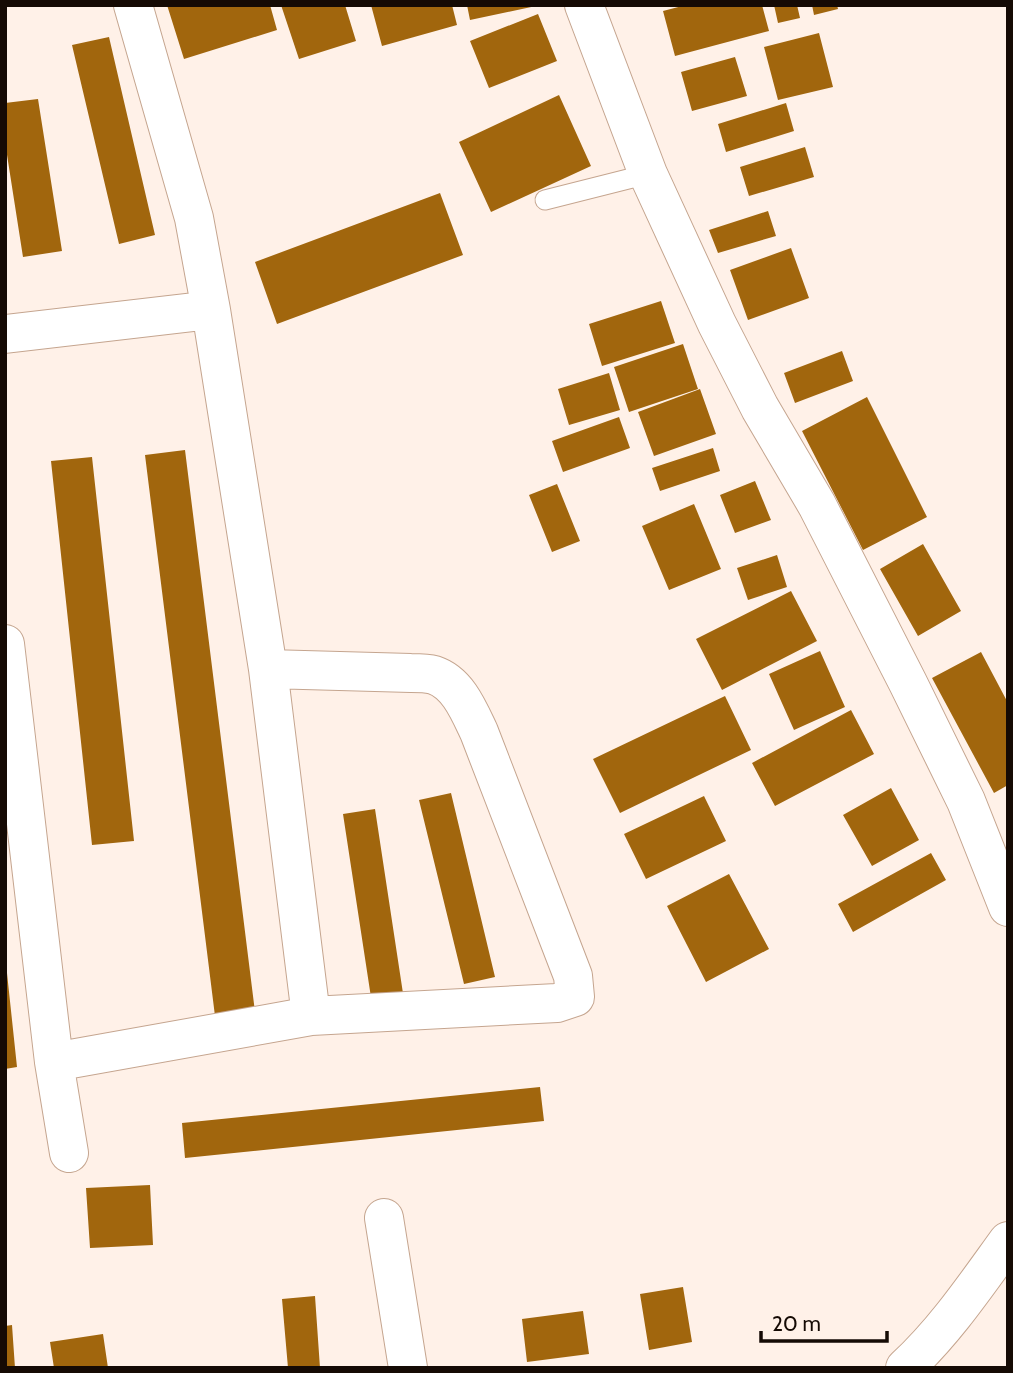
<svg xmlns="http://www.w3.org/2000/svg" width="1013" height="1373" font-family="Cabin,sans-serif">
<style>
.building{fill:#a1660d}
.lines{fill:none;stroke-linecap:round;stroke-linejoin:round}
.service-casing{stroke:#c5a58f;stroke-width:21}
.minor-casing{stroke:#c5a58f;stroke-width:40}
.service{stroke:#fff;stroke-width:19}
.minor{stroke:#fff;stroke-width:38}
</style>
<rect width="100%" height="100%" fill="#fff1e8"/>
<path class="building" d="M167,5H270L277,30L184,59Z
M281,5H345L356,41L299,59Z
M371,5H452L457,25L382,46Z
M467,5H536V6L470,20Z
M686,5H762L769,31L675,56L663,11Z
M774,5H797L800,18L778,23Z
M812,5H837L838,9L814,15Z
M538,14L557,61L489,88L470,41Z
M819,33L833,87L778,100L764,47Z
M109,37L155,235L119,244L72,45Z
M735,57L747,96L692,111L681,72Z
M559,95L591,166L491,212L459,142Z
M38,99L62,251L23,257L5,142V103Z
M786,103L794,131L726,152L718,124Z
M805,147L814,177L749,196L740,167Z
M440,193L463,255L277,324L255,262Z
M768,211L776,236L718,253L709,230Z
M791,248L809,298L748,320L730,270Z
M661,301L675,343L602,366L589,324Z
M683,344L698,389L629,412L614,367Z
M842,351L853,381L795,403L784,373Z
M609,373L620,410L569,425L558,389Z
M700,389L716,434L654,456L638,412Z
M867,397L927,517L863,550L802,431Z
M619,417L630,448L563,472L552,441Z
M713,448L720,471L660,491L652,468Z
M185,450L255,1012L215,1016L145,455Z
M92,457L134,841L92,845L51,461Z
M755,481L771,520L735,533L720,495Z
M557,484L580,541L552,552L529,495Z
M694,504L721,569L669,590L642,526Z
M923,544L961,611L918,636L880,569Z
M777,555L787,587L748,600L737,568Z
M791,591L817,641L722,690L696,639Z
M820,651L845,707L794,730L769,674Z
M981,652L1008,703V785L994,793L932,678Z
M725,696L751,750L620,813L593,759Z
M851,710L874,754L775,806L752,763Z
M891,788L919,840L872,866L843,815Z
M451,793L495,977L464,984L419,800Z
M704,796L726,841L646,879L624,834Z
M375,809L404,1000L372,1004L343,814Z
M931,853L946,880L853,932L838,904Z
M729,874L769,949L706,982L667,906Z
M7,973L17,1067L5,1069V974Z
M540,1087L544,1121L185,1158L182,1123Z
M150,1185L153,1245L90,1248L86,1188Z
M683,1287L692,1342L649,1350L640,1294Z
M315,1296L320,1368H288L282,1299Z
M583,1311L589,1354L527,1362L522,1319Z
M12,1325L15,1368H5V1326Z
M103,1334L108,1368H54L50,1342Z"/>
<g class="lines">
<defs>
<path id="service" d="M545,200L648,174"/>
<path id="minor" d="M133,5L194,218L211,310L268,669L311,1016
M584,5L648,174L717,324L760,408L817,505L908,683L966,801L1008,907
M5,334L211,310
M5,644L54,1062L69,1153
M54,1062L311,1016L557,1003L575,997L573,976L479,732C469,711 458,683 434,675C427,673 418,673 411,673L268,669
M384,1218L408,1368
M905,1368C945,1331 976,1285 1008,1241"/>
</defs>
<use href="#service" class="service-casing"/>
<use href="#minor" class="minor-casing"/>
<use href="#service" class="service"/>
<use href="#minor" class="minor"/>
</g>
<rect width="1013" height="1373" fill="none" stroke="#150a04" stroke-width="14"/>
<path d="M761 1331v10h126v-10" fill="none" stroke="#150a04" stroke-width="3.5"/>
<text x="772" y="1331" font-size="21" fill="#150a04" stroke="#fff1e8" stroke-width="5" paint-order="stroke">20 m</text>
</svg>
